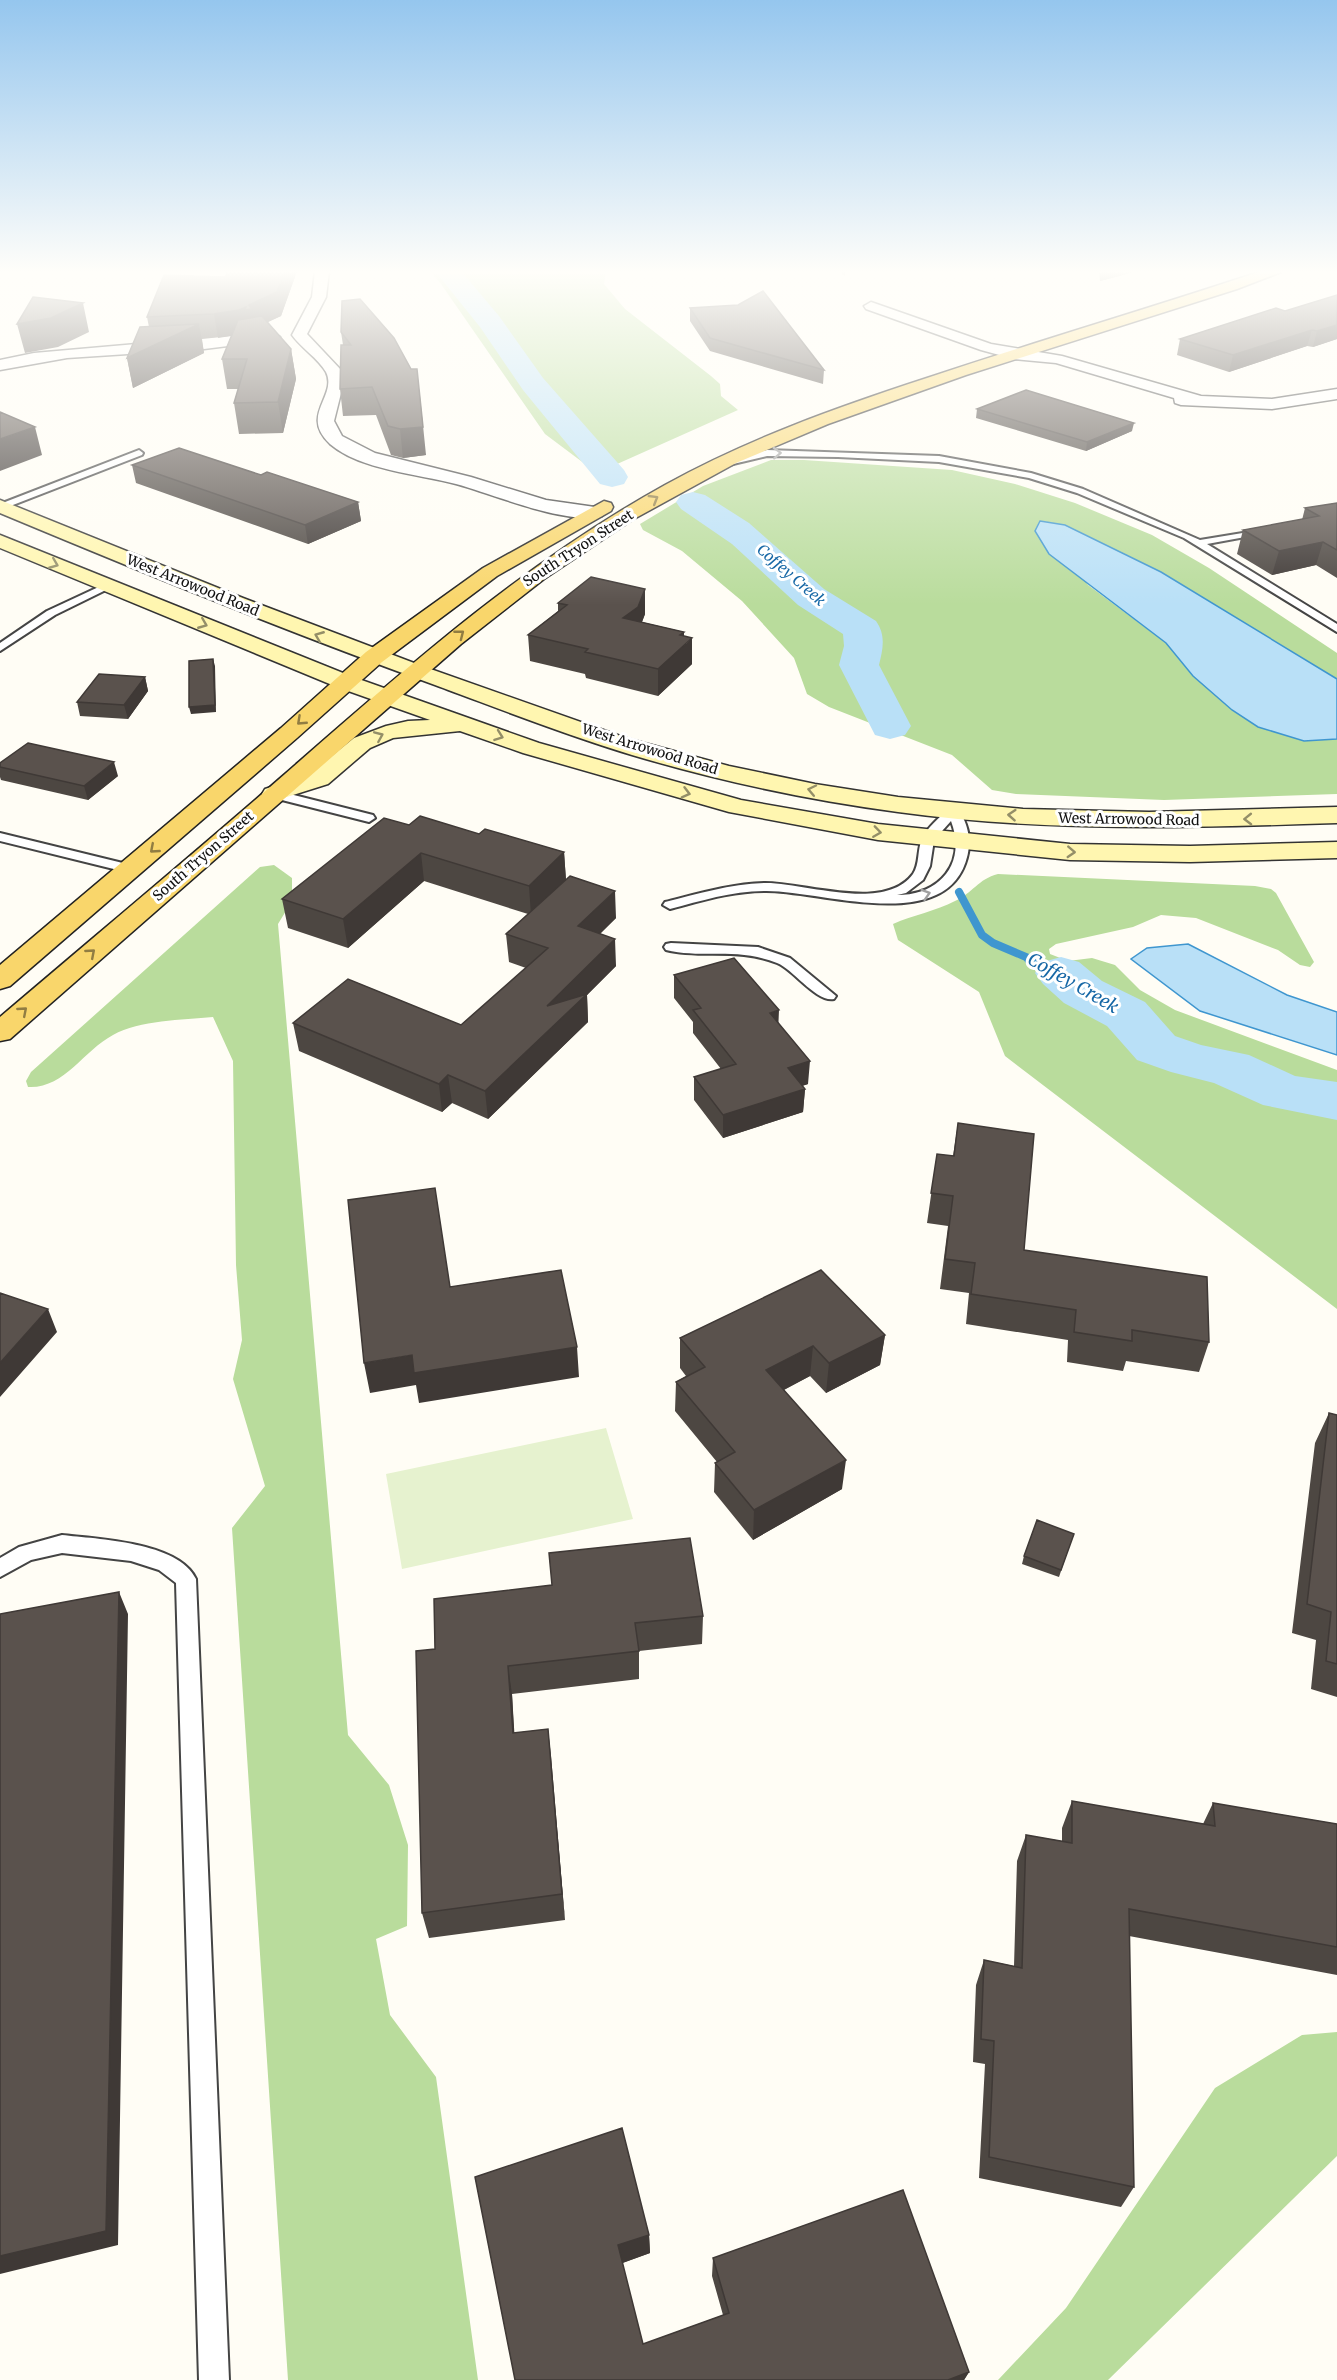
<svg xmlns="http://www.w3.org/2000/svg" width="1337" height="2380" font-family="Merriweather,serif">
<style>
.forest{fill:#b9dc9c}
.pitch{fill:#e6f2cf}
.water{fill:#b9e0f7;stroke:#3f96cf;stroke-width:1.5}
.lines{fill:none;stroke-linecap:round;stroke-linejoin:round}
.stream-far1{stroke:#3f96cf;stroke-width:8}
.stream{stroke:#3f96cf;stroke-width:10}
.river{fill:#b9e0f7;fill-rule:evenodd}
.lane-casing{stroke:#444;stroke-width:4}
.street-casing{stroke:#444;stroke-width:3}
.secondary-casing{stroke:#333;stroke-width:3}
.primary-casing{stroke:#222;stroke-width:3}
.lane{fill:#fff;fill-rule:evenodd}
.street{fill:#fff;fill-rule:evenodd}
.secondary{fill:#fff6b0;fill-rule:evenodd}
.primary{fill:#f9d66b;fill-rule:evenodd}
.wall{fill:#4d4742}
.shaded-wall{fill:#3f3936}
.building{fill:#5a524d;stroke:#3f3936;stroke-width:1.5}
.oneway{stroke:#a0a0a0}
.oneway2{stroke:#917d42}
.oneway3{stroke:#948f68}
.labels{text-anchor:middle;stroke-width:6;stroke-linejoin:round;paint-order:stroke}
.far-street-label{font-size:14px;fill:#111;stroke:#fff}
.far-water-label{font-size:15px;font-style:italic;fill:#1768a6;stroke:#fff}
.water-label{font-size:18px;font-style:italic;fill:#1768a6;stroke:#fff}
</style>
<rect width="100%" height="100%" fill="#fffdf5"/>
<path class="forest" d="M430,271H606L604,284L625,309L711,376L720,384L721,396L738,410L597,473L545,434L441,284Z
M771,460H804L952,470L1015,484L1075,503L1152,535L1209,568L1337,653V679L1161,572L1065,525L1041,521L1088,585L1166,643L1193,676L1304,741L1337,739V794L1164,800L1016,794L992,790L952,755L829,707L807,694L794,658L742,601L682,551L643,530L640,524L703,486Z
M274,865L292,878V901L278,924L348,1735L389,1785L408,1845L407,1926L376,1939L390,2015L436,2077L478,2380H288L232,1528L265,1486L233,1379L242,1340L236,1265L233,1061L213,1017C182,1020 140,1020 113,1035C83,1051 64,1089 28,1087L26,1081L31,1072L260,867Z
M998,874L1255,886L1271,889L1276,893L1314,962L1310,967L1300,965L1278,950L1196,918L1161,915L1133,927L1056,944L1049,949L1050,954L1068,961L1092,958L1115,965L1140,990L1175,1010L1337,1070V1309L1005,1056L979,992L898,940L893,924C913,915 936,911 955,901C973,893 978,879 998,874Z
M1337,2032V2156L1108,2380H998L1066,2308L1215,2088L1302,2035Z"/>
<path class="pitch" d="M606,1428L633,1519L402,1569L386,1474Z"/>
<path class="water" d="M1040,521L1065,525L1161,572L1337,679V739L1304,741L1258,727L1232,710L1193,676L1166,643L1049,554L1035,531Z
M1188,944L1287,995L1337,1012V1055L1200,1011L1131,959L1147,948Z"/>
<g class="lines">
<path class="stream-far1" d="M959,892L982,935L993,943L1033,960"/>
<path class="stream" d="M1029,959L1061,973"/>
<path class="river" d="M435,271H461L499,316L543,378L624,470L628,477L624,484L612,487L600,484L523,390L480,327Z
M693,492L705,495L749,523L824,589L876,621C886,635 883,649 879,665L911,726L905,735L890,739L875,735L839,665L844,646L843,634L798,605L732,544L681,509L676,502L681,495Z
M1061,957L1079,962L1102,981L1145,1002L1175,1036L1201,1045L1249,1055L1295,1076L1337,1082V1120L1263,1105L1214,1083L1171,1072L1137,1060L1107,1026L1064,1003L1043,984L1035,973L1043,962Z"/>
<defs>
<path id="lane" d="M139,450L143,453L142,455L0,510V504Z
M767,450L939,456L1031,473L1083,489L1200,540L1267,529V533L1207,544L1337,624V632L1184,538L1077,493L1029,478L939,462L838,457L767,456L729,465L725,462Z
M105,584L114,586L55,615L0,651V643L47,611Z
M274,790L373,815L375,818L369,822L270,797L268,794L270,791Z
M953,807C964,810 971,837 969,847C957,940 823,890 765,891C732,891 701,901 670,909L663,905L665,902C697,894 730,884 764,883C804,882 884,913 913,874C920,864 917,850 922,839C926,828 941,817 949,808ZM951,821C967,863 940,895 897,895L906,893L923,880L930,866L934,840Z
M0,833L135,866L137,869L130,873L0,841Z
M671,943L758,947L790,958L836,996L834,999C817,1003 793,969 777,963C737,947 703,959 666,950L664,947L666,944Z
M62,1535C97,1539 179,1542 196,1579L229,2380H199L176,1583L159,1570L131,1561L62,1553L31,1560L0,1577V1558L19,1547Z"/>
<path id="street" d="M315,271H329L326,297L307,334L341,370L343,385L334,421L342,436L375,453L471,477L546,500L602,508L604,512L602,516C563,525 494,494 456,484C418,474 360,470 330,444C299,415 338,396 326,372C318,358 301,348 292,335L312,297Z
M871,302L991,344L1062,356L1201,396L1272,399L1337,389V399L1272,409L1181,405L1175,403L1174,398L1056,363L1014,359L981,350L866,309L864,306Z
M272,332L280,337L277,340L204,349L67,358L0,370V360L34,353Z"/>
<path id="secondary" d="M0,500L243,598L422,666L626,738L729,766L815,784L898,797L1023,809L1149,812L1337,807V823C1191,828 1043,832 898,812C808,800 719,781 632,755C565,735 500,709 435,685C288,632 144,573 0,513Z
M0,535L353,677L539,743L741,800L878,824L1070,844L1190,846L1337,842V858L1190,862L1070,860L878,840L729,812L523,753L460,731L393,738L370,748L328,784L274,801L265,799L262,794L265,789L310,774L354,738L386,726L408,721L430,720L337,687L0,548Z"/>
<path id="primary" d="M1262,271H1284L1237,289L966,375L828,424L736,463L632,520L544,579L461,644L10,1039L0,1041V1017C95,936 191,856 285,774C405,669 524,563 665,485C748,439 838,407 927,378C1038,341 1151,308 1262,271Z
M604,501L611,503L613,507L611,511L497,576L382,662L297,738L10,986L0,989V965L281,728L366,652L483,568Z"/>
</defs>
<use href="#lane" class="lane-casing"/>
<use href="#street" class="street-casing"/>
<use href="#secondary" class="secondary-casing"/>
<use href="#primary" class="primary-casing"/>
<use href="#lane" class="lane"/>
<use href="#street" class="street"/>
<use href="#secondary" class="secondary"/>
<use href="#primary" class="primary"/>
</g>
<path class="wall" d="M228,271H297L281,316L267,322L291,349L296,379L283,433L239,434L234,403L238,389H227L222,359L231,336L202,339L204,353L133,388L127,358L149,327L147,317L225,277Z
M838,271H845V276Z
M1099,271H1138L1100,281Z
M1337,295V339L1313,347L1307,346L1229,372L1177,355L1180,339L1285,311Z
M342,301L426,455L403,458L391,455L376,415L343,416L340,389L343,345L341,332Z
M690,308L824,370L823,384L710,351L690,321Z
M977,409L1132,431L1086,451L976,418Z
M132,465L261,475L358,502L361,521L308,544L136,483Z
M1337,503V578L1316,565L1272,575L1237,554L1243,530L1302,520L1305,508Z
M645,589V614L642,622L684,632V636L692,664L658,696L586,678L585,674L530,661L528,635L558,611V603Z
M145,677L148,691L128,719L80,716L77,702Z
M0,763L118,776L88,800L1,780L0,777Z
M409,825L479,834L564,852L566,880L616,918L600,934L616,966L587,995L588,1022L488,1119L452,1103L442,1112L299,1051L293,1023L461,1025L526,968L509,962L506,934L528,914L424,881L348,948L288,928L282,899Z
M674,975L779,1024L808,1084L802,1086L805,1089L803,1112L723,1138L694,1100V1077L721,1069L693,1033V1022L674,998Z
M958,1123L1024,1250L1209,1342L1199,1372L1126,1361L1123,1371L1067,1362L1068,1340L966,1324L969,1293L940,1289L948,1226L927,1223L937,1154L953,1156Z
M885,1335L880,1365L826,1393L810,1376L784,1390L842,1489L753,1540L714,1492L715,1463L717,1462L675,1411L676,1382L686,1376L680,1368V1338Z
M1329,1413L1337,1415V1697L1311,1689L1316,1640L1292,1633L1315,1443Z
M1071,1541L1059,1577L1022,1564L1024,1556Z
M434,1599L703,1616L702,1644L639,1651V1679L512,1694L514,1733L548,1729L565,1920L429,1938L422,1913L435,1649Z
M1072,1801L1203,1824L1213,1803L1337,1824V1975L1129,1936L1134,2187L1121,2207L979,2178L985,2064L973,2062L976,1985L984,1960L1014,1966L1017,1861L1026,1835L1062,1841V1828Z
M475,2177L649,2235L650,2253L622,2263L643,2344L723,2315L712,2276L713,2258L969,2372L964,2380H515Z"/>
<path class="shaded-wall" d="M285,271H297L281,316L243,334L218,338L214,314L246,307L249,305Z
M1101,271H1138L1100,281Z
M83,303L89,332L58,347L25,353L17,324Z
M199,324L204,353L133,388L127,358Z
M1337,325V339L1313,347L1317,331Z
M1312,330L1307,346L1229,372L1233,355Z
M291,349L296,379L283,433L278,402Z
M420,396L426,455L403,458L400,429Z
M1134,423L1132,431L1086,451L1087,442Z
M35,427L42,455L0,471V439Z
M358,502L361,521L308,544L305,525Z
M1323,542L1316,565L1272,575L1279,551Z
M645,589V614L638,632L623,618Z
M684,632V646L692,638V664L658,696V669L680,635Z
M213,659L215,666L216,712L191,714L189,707Z
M145,677L148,691L128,719L124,705Z
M114,762L118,776L88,800L84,786Z
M564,852L566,881L531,915L529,886Z
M421,853L424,881L348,948L343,919Z
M615,891L616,918L579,954L578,926Z
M615,939L616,966L587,995L588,1022L488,1119L485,1091L547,1006Z
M779,1010L778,1033L770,1013Z
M810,1061L808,1084L786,1091L788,1068Z
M448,1075L452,1103L442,1112L439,1084Z
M805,1089L803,1112L723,1138V1115Z
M48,1309L57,1332L0,1397V1363Z
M885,1335L880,1365L826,1393L829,1363Z
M813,1346L810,1376L764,1400L766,1370Z
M577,1347L579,1377L419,1403L416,1385L370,1393L364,1363L412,1355Z
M846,1460L842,1489L753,1540L754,1510Z
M119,1592L128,1614L118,2245L0,2274V2256Z
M508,1666L512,1694L516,1760L513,1733Z
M548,1729L551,1756L565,1920L562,1894Z
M649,2235L650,2253L620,2264L618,2245Z
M969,2372L964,2380H948Z"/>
<path class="building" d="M228,271H285L277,292L249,305L252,309L245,310L246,307L239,310L214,314L147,317L164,275L225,277Z
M763,291L824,370L710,338L690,308L738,305Z
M1337,295V325L1317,331L1312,330L1233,355L1180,339L1276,308L1285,311Z
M33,297L83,303L51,318L17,324Z
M360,299L394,338L411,369H417L423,427L400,429L388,426L372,387L340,389L341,345H351L341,332L342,301Z
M262,316L291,349L278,402L234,403L247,359H222L238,320Z
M199,324L127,358L140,327Z
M1026,390L1134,423L1087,442L977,409Z
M0,412L35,427L0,439Z
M179,448L261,475L267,472L358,502L305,525L132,465Z
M1337,503V550L1323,542L1279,551L1243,530L1319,516L1305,508Z
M591,577L645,589L638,607L623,618L684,632L680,635L692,638L658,669L585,652L588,649L528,635L567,605L558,603Z
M213,659L215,705L189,707V661Z
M99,674L145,677L124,705L77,702Z
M28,743L114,762L84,786L0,767V763Z
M420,816L479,834L485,829L564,852L529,886L421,853L343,919L282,899L384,818L409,825Z
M570,876L615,891L578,926L615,939L547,1006L587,994L485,1091L448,1075L439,1084L293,1023L348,979L461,1025L548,948L506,934Z
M734,958L779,1010L770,1013L810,1061L788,1068L805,1089L723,1115L694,1077L736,1064L693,1010L701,1008L674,975Z
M958,1123L1034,1134L1024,1250L1207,1277L1209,1342L1132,1330V1341L1074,1332L1076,1310L971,1294L975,1263L945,1259L953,1196L931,1193L937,1154L954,1156Z
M435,1188L450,1287L561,1270L577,1347L414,1373L412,1355L364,1363L348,1200Z
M821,1270L885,1335L829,1363L813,1346L766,1370L846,1460L754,1510L715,1463L735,1452L676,1382L705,1367L680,1338Z
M0,1293L48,1309L0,1363Z
M1329,1413L1337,1415V1664L1326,1661L1331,1612L1307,1604Z
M1037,1520L1074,1534L1061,1570L1024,1556Z
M690,1538L703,1616L635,1623L639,1651L508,1666L513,1733L548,1729L562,1894L422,1913L416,1651L435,1649L434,1599L552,1585L549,1553Z
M119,1592L106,2231L0,2256V1614Z
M1072,1801L1215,1826L1213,1803L1337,1824V1947L1129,1909L1134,2187L989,2157L994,2041L981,2039L984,1960L1022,1968L1026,1835L1072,1843Z
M622,2128L649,2235L618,2245L643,2344L729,2313L713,2258L903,2190L969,2372L948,2380H515L475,2177Z"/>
<defs><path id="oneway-chevron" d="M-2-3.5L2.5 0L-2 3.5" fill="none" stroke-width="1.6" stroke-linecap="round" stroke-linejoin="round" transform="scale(1.5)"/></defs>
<g class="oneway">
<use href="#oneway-chevron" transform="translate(777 453) rotate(-2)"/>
<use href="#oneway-chevron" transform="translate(926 894) rotate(-17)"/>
</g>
<g class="oneway2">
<use href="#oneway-chevron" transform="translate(654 499) rotate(-31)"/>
<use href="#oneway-chevron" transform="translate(460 634) rotate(-38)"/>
<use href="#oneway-chevron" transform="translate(301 721) rotate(137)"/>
<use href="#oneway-chevron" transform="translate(154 849) rotate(139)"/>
<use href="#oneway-chevron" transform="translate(91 953) rotate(-41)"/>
<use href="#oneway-chevron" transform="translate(23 1011) rotate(-41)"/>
</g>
<g class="oneway3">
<use href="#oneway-chevron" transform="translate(54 564) rotate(22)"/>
<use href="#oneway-chevron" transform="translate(203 624) rotate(22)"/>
<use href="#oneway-chevron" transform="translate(319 636) rotate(-158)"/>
<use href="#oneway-chevron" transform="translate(379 736) rotate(-23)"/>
<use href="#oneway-chevron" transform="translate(499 736) rotate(20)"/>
<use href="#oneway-chevron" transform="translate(812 790) rotate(-168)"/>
<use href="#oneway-chevron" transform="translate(686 793) rotate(15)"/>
<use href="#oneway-chevron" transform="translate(1012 815) rotate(-176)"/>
<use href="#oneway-chevron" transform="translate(1248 819) rotate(179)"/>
<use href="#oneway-chevron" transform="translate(877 832) rotate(8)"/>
<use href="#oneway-chevron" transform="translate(1071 852) rotate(3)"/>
</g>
<linearGradient id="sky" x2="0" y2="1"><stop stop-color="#95c6ee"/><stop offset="0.45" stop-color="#fffefa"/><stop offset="1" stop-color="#fffefa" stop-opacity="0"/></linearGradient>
<rect width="1337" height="605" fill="url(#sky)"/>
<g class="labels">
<g class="far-street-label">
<text transform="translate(578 548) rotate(-33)" y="5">South Tryon Street</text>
<text transform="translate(193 585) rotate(22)" y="5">West Arrowood Road</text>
<text transform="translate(650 749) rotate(17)" y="5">West Arrowood Road</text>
<text transform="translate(1129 819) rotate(1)" y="5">West Arrowood Road</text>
<text transform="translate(203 856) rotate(-41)" y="5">South Tryon Street</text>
</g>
<g class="far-water-label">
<text transform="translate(791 575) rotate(41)" y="5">Coffey Creek</text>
</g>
<g class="water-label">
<text transform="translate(1073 983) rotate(30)" y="6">Coffey Creek</text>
</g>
</g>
</svg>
